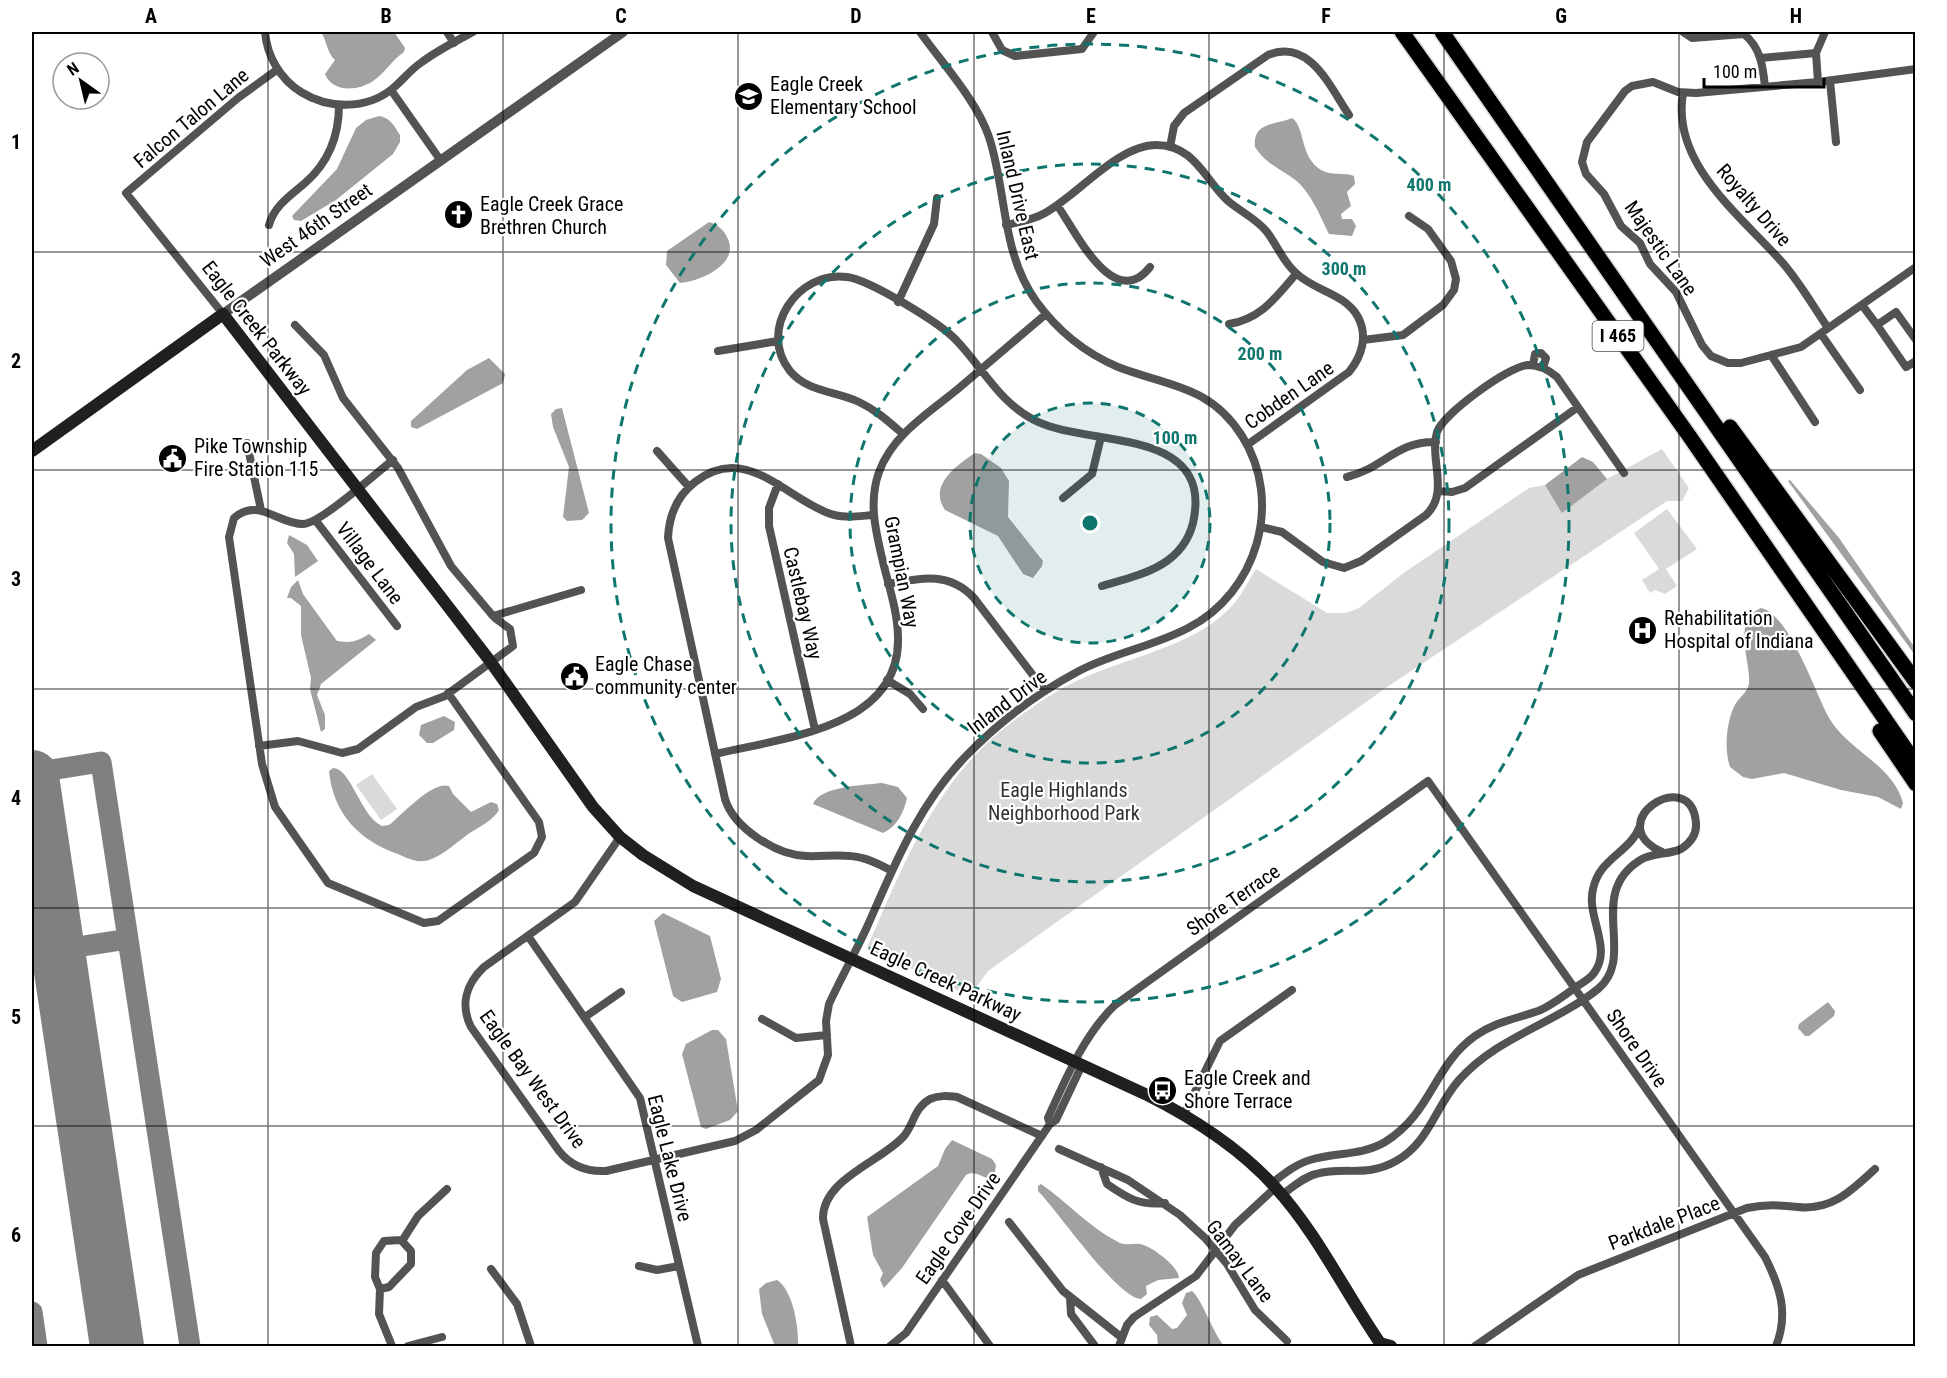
<svg xmlns="http://www.w3.org/2000/svg" width="1947" height="1378" font-family="'Roboto Condensed',sans-serif">
<style>
.green{fill:#dadada}
.water{fill:#a1a1a1}
.lines{fill:none;stroke-linecap:round;stroke-linejoin:round}
.taxiway{stroke:#808080;stroke-width:21}
.runway{stroke:#808080;stroke-width:54}
.motorway-casing{stroke:#dbdbdb;stroke-width:18}
.minor{stroke:#535353;stroke-width:8}
.tertiary{stroke:#535353;stroke-width:10}
.secondary{stroke:#202020;stroke-width:12}
.motorway{stroke:#000;stroke-width:15}
.grid{fill:none;stroke:#000;stroke-width:1.5;stroke-opacity:0.55}
.ring{fill:none;stroke:#0f766e;stroke-width:3;stroke-dasharray:10 8}
.labels{text-anchor:middle;stroke-width:4.5;stroke-linejoin:round;paint-order:stroke}
.shield{fill:#fff;stroke:#4c4c4c;stroke-width:1.5}
.shield-label{font-size:18px;font-weight:bold;fill:#000}
.poi-label{font-size:20px;fill:#000;stroke:#fff;text-anchor:start}
.street-label{font-size:20px;fill:#000;stroke:#fff}
.park-label{font-size:20px;fill:#313131;stroke:#fff}
.centre{fill:#0f766e;stroke:#fff;stroke-width:3}
.ring-label{font-size:18px;text-anchor:middle;font-weight:bold;fill:#0f766e;stroke:#fff;stroke-width:4.5;stroke-linejoin:round;paint-order:stroke}
.neatline{fill:none;stroke:#000;stroke-width:2}
.grid-label{font-size:20px;text-anchor:middle;font-weight:bold;fill:#000}
</style>
<rect width="100%" height="100%" fill="#fff"/>
<path class="green" d="M1662,449L1689,488L1682,501H1667L1390,685L988,971L970,996L867,948C896,881 925,808 976,754C999,730 1028,709 1056,692C1109,659 1189,652 1231,607C1241,597 1248,581 1256,569L1327,613H1346L1359,608L1405,572L1529,488L1545,485L1563,512L1607,479Z
M1667,509L1697,549L1666,569L1677,586L1665,594L1655,590L1650,593L1642,580L1659,569L1634,533Z
M372,774L397,809L381,820L356,785Z"/>
<path class="water" d="M321,32H394L405,48L404,52C392,60 385,73 373,81C359,91 332,93 325,74L335,60C327,53 327,41 321,32Z
M379,116C391,118 394,126 400,135V142L393,154L336,200L301,221L294,220L292,216L337,169L356,128L366,120Z
M1292,118C1306,128 1299,156 1321,170C1331,176 1344,172 1354,176L1355,184L1347,192L1351,206L1341,214L1342,219H1352L1356,226L1352,236L1329,234C1320,216 1311,192 1294,179C1280,169 1265,163 1255,147C1252,122 1276,125 1292,118Z
M709,222C717,224 724,230 727,237C741,263 702,281 680,283L666,265L667,251Z
M489,358L505,374L503,383L417,429L411,427V421L467,370Z
M562,408L589,513L582,520L567,521L563,517L569,467L553,427L551,414L556,409Z
M975,453L981,454L1001,468L1009,481L1008,517L1043,561L1042,566L1033,578L1023,574L998,536L945,510C928,485 957,465 975,453Z
M1582,457L1593,462L1607,479L1562,513L1545,485Z
M1790,480L1839,538L1915,648V655L1788,481Z
M289,535L307,545L318,561L295,577L294,554L287,543Z
M298,580L303,594L337,641C351,643 356,642 369,634L376,640L321,684L317,695L325,715V729L321,732L310,689L311,678L301,635V606L291,598H287L291,587Z
M1761,608C1789,614 1815,692 1828,716C1846,750 1893,764 1903,803L1901,809L1878,797L1841,790L1784,773L1752,779L1743,777L1730,767C1724,750 1726,720 1736,703C1740,697 1748,691 1749,684C1751,661 1731,620 1761,608Z
M444,716L455,722L454,730L433,743H427L419,735L421,725Z
M333,768C351,768 361,817 382,826L389,825C403,814 432,781 449,786L453,794L471,812L491,802L497,804L499,810C492,822 478,827 467,835C456,843 442,856 429,860C418,864 407,858 398,854C360,841 333,814 329,771Z
M882,783L898,787L907,798C904,812 897,827 883,833L813,804C820,786 865,785 882,783Z
M663,913L710,936L721,979L717,992L682,1002L673,996L654,921Z
M1828,1002L1835,1011L1834,1016L1809,1036H1805L1798,1028L1799,1024Z
M712,1030H718L726,1039L738,1111L730,1120L706,1129L701,1127L682,1054L686,1044Z
M952,1140L992,1159L996,1165L994,1178C983,1180 976,1169 966,1175L902,1268L884,1288L880,1280L883,1273L873,1255L867,1217L938,1166L945,1149Z
M1041,1184C1067,1202 1089,1227 1118,1242C1124,1246 1133,1243 1140,1244C1152,1246 1179,1267 1179,1278L1158,1280L1146,1286L1147,1294L1141,1299C1116,1297 1058,1211 1038,1191V1186Z
M777,1280C793,1290 799,1328 798,1346H775L762,1314L759,1289L766,1283Z
M1192,1291C1203,1301 1212,1331 1224,1346H1158L1157,1335L1149,1325L1150,1317L1157,1315L1172,1329L1177,1328L1187,1315L1182,1303L1186,1293Z"/>
<g class="lines">
<path class="taxiway" d="M32,773L101,762L190,1346
M32,954L128,939
M32,1312L37,1346"/>
<path class="runway" d="M32,777L117,1346"/>
<defs>
<path id="motorway" d="M1402,32L1690,437L1916,764
M1442,32L1916,714
M1730,427L1916,682
M1880,731L1916,784"/>
</defs>
<use href="#motorway" class="motorway-casing"/>
<path class="minor" d="M265,32C267,56 280,79 301,92C328,109 366,110 392,89C402,81 411,69 422,62C438,50 456,41 473,32
M447,32L454,43
M992,32L1002,50L1015,56L1082,49L1094,32
M1683,32L1692,38L1744,34V32
M1744,34C1761,48 1763,67 1765,87
M1816,53L1818,82
M1761,58L1816,53L1825,32
M1916,69L1818,82L1696,93L1678,92L1653,82L1632,86L1625,91L1587,142L1582,162L1586,174L1604,194L1621,226L1640,243L1650,264L1676,292L1702,345L1711,356L1728,363H1741L1801,347L1916,267
M1830,81L1836,142
M391,90L441,161
M1683,93C1671,163 1739,214 1781,261C1799,281 1813,306 1828,328
M1170,147L1174,126L1184,113L1268,55C1310,38 1330,87 1349,115
M1057,205C1076,232 1114,313 1150,267
M269,225C274,206 291,195 305,183C328,163 339,136 339,105
M1006,225C1020,222 1033,220 1045,213C1078,195 1118,145 1156,145C1195,145 1204,179 1228,201C1241,212 1257,219 1267,232C1277,245 1283,262 1296,273C1314,291 1345,293 1358,317C1368,336 1362,356 1349,372L1247,445
M898,302L934,224L937,198
M1862,305L1877,325
M223,314L126,193L238,98L278,69
M1229,324C1261,319 1276,297 1296,274
M295,325L324,355L343,398L398,468L451,566L493,616L581,590
M1821,334L1860,390
M1363,340L1403,335L1443,305L1454,290L1456,279L1451,261L1428,229L1409,216
M1916,340L1896,312L1877,325L1906,367L1916,361
M718,351L778,341
M1771,355L1815,422
M1533,365L1535,354L1541,353L1546,358L1543,368
M903,434C889,422 876,410 859,402C836,391 807,392 790,371C757,330 798,270 847,277C870,280 940,323 956,340C983,368 998,401 1034,420C1087,448 1215,425 1193,523C1182,567 1139,575 1102,586
M247,443L261,510
M657,451L689,487
M393,460C376,473 320,524 303,524C278,524 258,497 234,518L229,537L262,764L275,807L328,883L424,923L438,921L534,853L542,837L539,822L448,693
M1347,477C1384,468 1396,441 1436,442
M778,484L769,508V526L815,730
M1438,491L1452,492L1465,488L1578,407
M1063,498L1092,474L1101,437
M873,515C859,516 842,519 828,513C784,496 745,443 695,482C677,496 669,515 668,538L725,799C734,828 776,855 806,856C824,857 844,853 862,858C872,860 882,866 892,871
M316,521L397,626
M1261,527L1282,532L1323,562L1344,568L1361,561L1426,515C1450,492 1429,460 1437,432C1443,414 1509,366 1528,365C1539,365 1549,370 1557,377L1624,473
M888,584C920,578 949,571 974,598L1045,691
M887,680L910,694L923,709
M259,746L298,741L342,753L358,749L416,707L445,696L513,646L510,629L495,618
M715,754C781,738 900,729 898,638C898,613 889,587 883,562C876,532 868,503 879,472C893,434 929,413 959,388C988,363 1017,339 1046,314
M620,837L575,902L484,967C466,984 460,1005 471,1027L559,1151C571,1166 587,1172 606,1171L735,1141L756,1130L819,1080L828,1055L826,1021L829,1004C841,978 855,953 867,927C894,866 918,805 966,756C999,722 1036,694 1077,672C1112,653 1152,647 1188,628C1257,593 1284,502 1242,436C1210,385 1167,386 1118,367C1085,353 1057,330 1036,301C1001,252 1007,192 989,137C977,101 942,63 920,32
M528,936L640,1098L698,1346
M585,1017L621,992
M762,1019L796,1038L827,1035
M1184,1114L1220,1041L1292,990
M1050,1124L1048,1118C1066,1078 1084,1035 1115,1005L1428,781L1765,1257C1780,1287 1789,1313 1776,1346
M1059,1149L1128,1180L1180,1215L1205,1238L1227,1264L1255,1310L1287,1341
M1101,1167L1107,1184C1127,1198 1140,1206 1165,1203
M1272,1183C1284,1174 1296,1164 1310,1160C1336,1152 1361,1156 1385,1142C1432,1113 1433,1066 1475,1036C1495,1022 1515,1019 1538,1011C1551,1006 1565,995 1576,987C1582,983 1590,979 1594,973C1613,948 1586,917 1593,889C1600,857 1630,853 1640,826
M1282,1195C1292,1187 1304,1177 1316,1174C1345,1166 1366,1178 1396,1161C1429,1143 1435,1107 1459,1080C1497,1037 1554,1024 1598,989C1638,956 1584,893 1642,859C1656,852 1668,855 1681,849C1690,843 1697,834 1696,823C1691,763 1599,823 1662,852
M1009,1222L1063,1291L1121,1337
M402,1241L418,1216L447,1189
M639,1266L657,1270L679,1266
M491,1269L517,1304L531,1346
M942,1280L990,1346
M380,1289L389,1287L411,1264V1251L401,1240L384,1241L376,1253L375,1277L380,1289L379,1314L392,1346
M1070,1298L1071,1314L1095,1346
M408,1346L442,1337
M851,1346L823,1219C822,1179 881,1162 904,1136C914,1124 914,1108 930,1099C939,1095 948,1096 957,1097L1042,1136
M890,1346L906,1333L1050,1124L1056,1120L1082,1065
M1119,1346L1127,1325L1134,1317L1196,1276L1235,1225L1276,1187
M1475,1346L1578,1275L1747,1208C1766,1204 1779,1205 1798,1207C1832,1211 1852,1190 1875,1169"/>
<path class="tertiary" d="M223,314L623,32"/>
<path class="secondary" d="M32,451L223,314L490,661L593,807L620,837L643,855L693,886L1145,1094C1193,1118 1239,1147 1275,1187C1317,1233 1345,1292 1380,1343L1391,1346"/>
<use href="#motorway" class="motorway"/>
</g>
<path class="grid" d="M268,32V1346M503,32V1346M738,32V1346M974,32V1346M1209,32V1346M1444,32V1346M1679,32V1346M32,252H1916M32,470H1916M32,689H1916M32,908H1916M32,1126H1916"/>
<circle cx="1090" cy="523" r="120" fill="#0f766e" fill-opacity=".12"/>
<g class="ring">
<circle cx="1090" cy="523" r="120"/>
<circle cx="1090" cy="523" r="240"/>
<circle cx="1090" cy="523" r="359"/>
<circle cx="1090" cy="523" r="479"/>
</g>
<defs>
<symbol id="school-disc" viewBox="-11 -11 22 22"><circle r="9.5" fill="#000" stroke="#fff"/><path d="M0-5L7-2L0 1L-7-2ZM-4 1L0 2.5L4 1V4Q0 6-4 4Z" fill="#fff"/></symbol>
<symbol id="church-disc" viewBox="-11 -11 22 22"><circle r="9.5" fill="#000" stroke="#fff"/><path d="M-1.2-6h2.4v3.5h3.3v2.4h-3.3V6h-2.4V-.1h-3.3v-2.4h3.3Z" fill="#fff"/></symbol>
<symbol id="civic-disc" viewBox="-11 -11 22 22"><circle r="9.5" fill="#000" stroke="#fff"/><path d="M-.6-6.5H3V-4.5H.6V-3L4-1V1h2V6H-6V1h2V-1L-.6-3ZM-1.2 2.5V6h2.4V2.5Z" fill="#fff"/></symbol>
<symbol id="hospital-disc" viewBox="-11 -11 22 22"><circle r="9.5" fill="#000" stroke="#fff"/><path d="M-5-5h3v3.5h4V-5h3V5h-3V1.5h-4V5h-3Z" fill="#fff"/></symbol>
<symbol id="bus-disc" viewBox="-11 -11 22 22"><circle r="9.5" fill="#000" stroke="#fff"/><path d="M-5-6H5V4H4V6H2V4H-2V6H-4V4H-5ZM-3.5-4V0h7V-4ZM-3.5 1.2v1.5H-2V1.2ZM2 1.2v1.5H3.5V1.2Z" fill="#fff"/></symbol>
</defs>
<g fill-rule="evenodd">
<use href="#school-disc" x="732" y="80" width="33" height="33"/>
<use href="#church-disc" x="442" y="198" width="33" height="33"/>
<use href="#civic-disc" x="156" y="442" width="33" height="33"/>
<use href="#hospital-disc" x="1626" y="614" width="33" height="33"/>
<use href="#civic-disc" x="558" y="660" width="33" height="33"/>
<use href="#bus-disc" x="1146" y="1074" width="33" height="33"/>
</g>
<g class="labels">
<rect class="shield" x="1592.5" y="321" width="51" height="30" rx="4.5"/>
<g class="shield-label">
<text x="1618" y="342">I 465</text>
</g>
<g class="poi-label">
<text x="770" y="91">Eagle Creek<tspan x="770" dy="23">Elementary School</tspan></text>
<text x="480" y="211">Eagle Creek Grace<tspan x="480" dy="23">Brethren Church</tspan></text>
<text x="194" y="453">Pike Township<tspan x="194" dy="23">Fire Station 115</tspan></text>
<text x="1664" y="625">Rehabilitation<tspan x="1664" dy="23">Hospital of Indiana</tspan></text>
<text x="595" y="671">Eagle Chase<tspan x="595" dy="23">community center</tspan></text>
<text x="1184" y="1085">Eagle Creek and<tspan x="1184" dy="23">Shore Terrace</tspan></text>
</g>
<g class="street-label">
<text transform="translate(191 118) rotate(-40)" y="7">Falcon Talon Lane</text>
<text transform="translate(1018 195) rotate(77)" y="7">Inland Drive East</text>
<text transform="translate(1754 205) rotate(49)" y="7">Royalty Drive</text>
<text transform="translate(316 225) rotate(-35)" y="7">West 46th Street</text>
<text transform="translate(1661 248) rotate(55)" y="7">Majestic Lane</text>
<text transform="translate(257 328) rotate(52)" y="7">Eagle Creek Parkway</text>
<text transform="translate(1289 395) rotate(-35)" y="7">Cobden Lane</text>
<text transform="translate(370 563) rotate(53)" y="7">Village Lane</text>
<text transform="translate(902 572) rotate(79)" y="7">Grampian Way</text>
<text transform="translate(803 603) rotate(77)" y="7">Castlebay Way</text>
<text transform="translate(1007 702) rotate(-37)" y="7">Inland Drive</text>
<text transform="translate(1233 900) rotate(-35)" y="7">Shore Terrace</text>
<text transform="translate(946 981) rotate(25)" y="7">Eagle Creek Parkway</text>
<text transform="translate(1637 1048) rotate(55)" y="7">Shore Drive</text>
<text transform="translate(533 1079) rotate(54)" y="7">Eagle Bay West Drive</text>
<text transform="translate(670 1158) rotate(76)" y="7">Eagle Lake Drive</text>
<text transform="translate(1664 1223) rotate(-21)" y="7">Parkdale Place</text>
<text transform="translate(958 1228) rotate(-55)" y="7">Eagle Cove Drive</text>
<text transform="translate(1240 1261) rotate(53)" y="7">Gamay Lane</text>
</g>
<g class="park-label">
<text x="1064" y="797">Eagle Highlands<tspan x="1064" dy="23">Neighborhood Park</tspan></text>
</g>
</g>
<circle cx="1090" cy="523" r="9" class="centre"/>
<g class="ring-label">
<text x="1429" y="191">400 m</text>
<text x="1344" y="275">300 m</text>
<text x="1260" y="360">200 m</text>
<text x="1175" y="444">100 m</text>
</g>
<rect width="1947" height="1378" fill="none" stroke="#ffffff" stroke-width="66"/>
<g transform="translate(81 81) rotate(326)"><circle r="28" fill="#ffffff" stroke="#999999" stroke-width="1.5"/>
<path d="M0-4.5L10 22L0 15L-10 22Z" fill="#000000"/>
<text y="-9" font-size="16" font-weight="bold" text-anchor="middle" fill="#000000">N</text>
</g>
<path d="M1704 78v9h120v-9" fill="none" stroke="#000000" stroke-width="3"/>
<text x="1713" y="78" font-size="18" fill="#000000" stroke="#ffffff" stroke-width="4.5" paint-order="stroke">100 m</text>
<rect x="33" y="33" width="1881" height="1312" class="neatline"/>
<g class="grid-label">
<text x="151" y="23">A</text>
<text x="386" y="23">B</text>
<text x="621" y="23">C</text>
<text x="856" y="23">D</text>
<text x="1091" y="23">E</text>
<text x="1326" y="23">F</text>
<text x="1561" y="23">G</text>
<text x="1796" y="23">H</text>
<text x="16" y="149">1</text>
<text x="16" y="368">2</text>
<text x="16" y="586">3</text>
<text x="16" y="805">4</text>
<text x="16" y="1024">5</text>
<text x="16" y="1242">6</text>
</g>
</svg>
